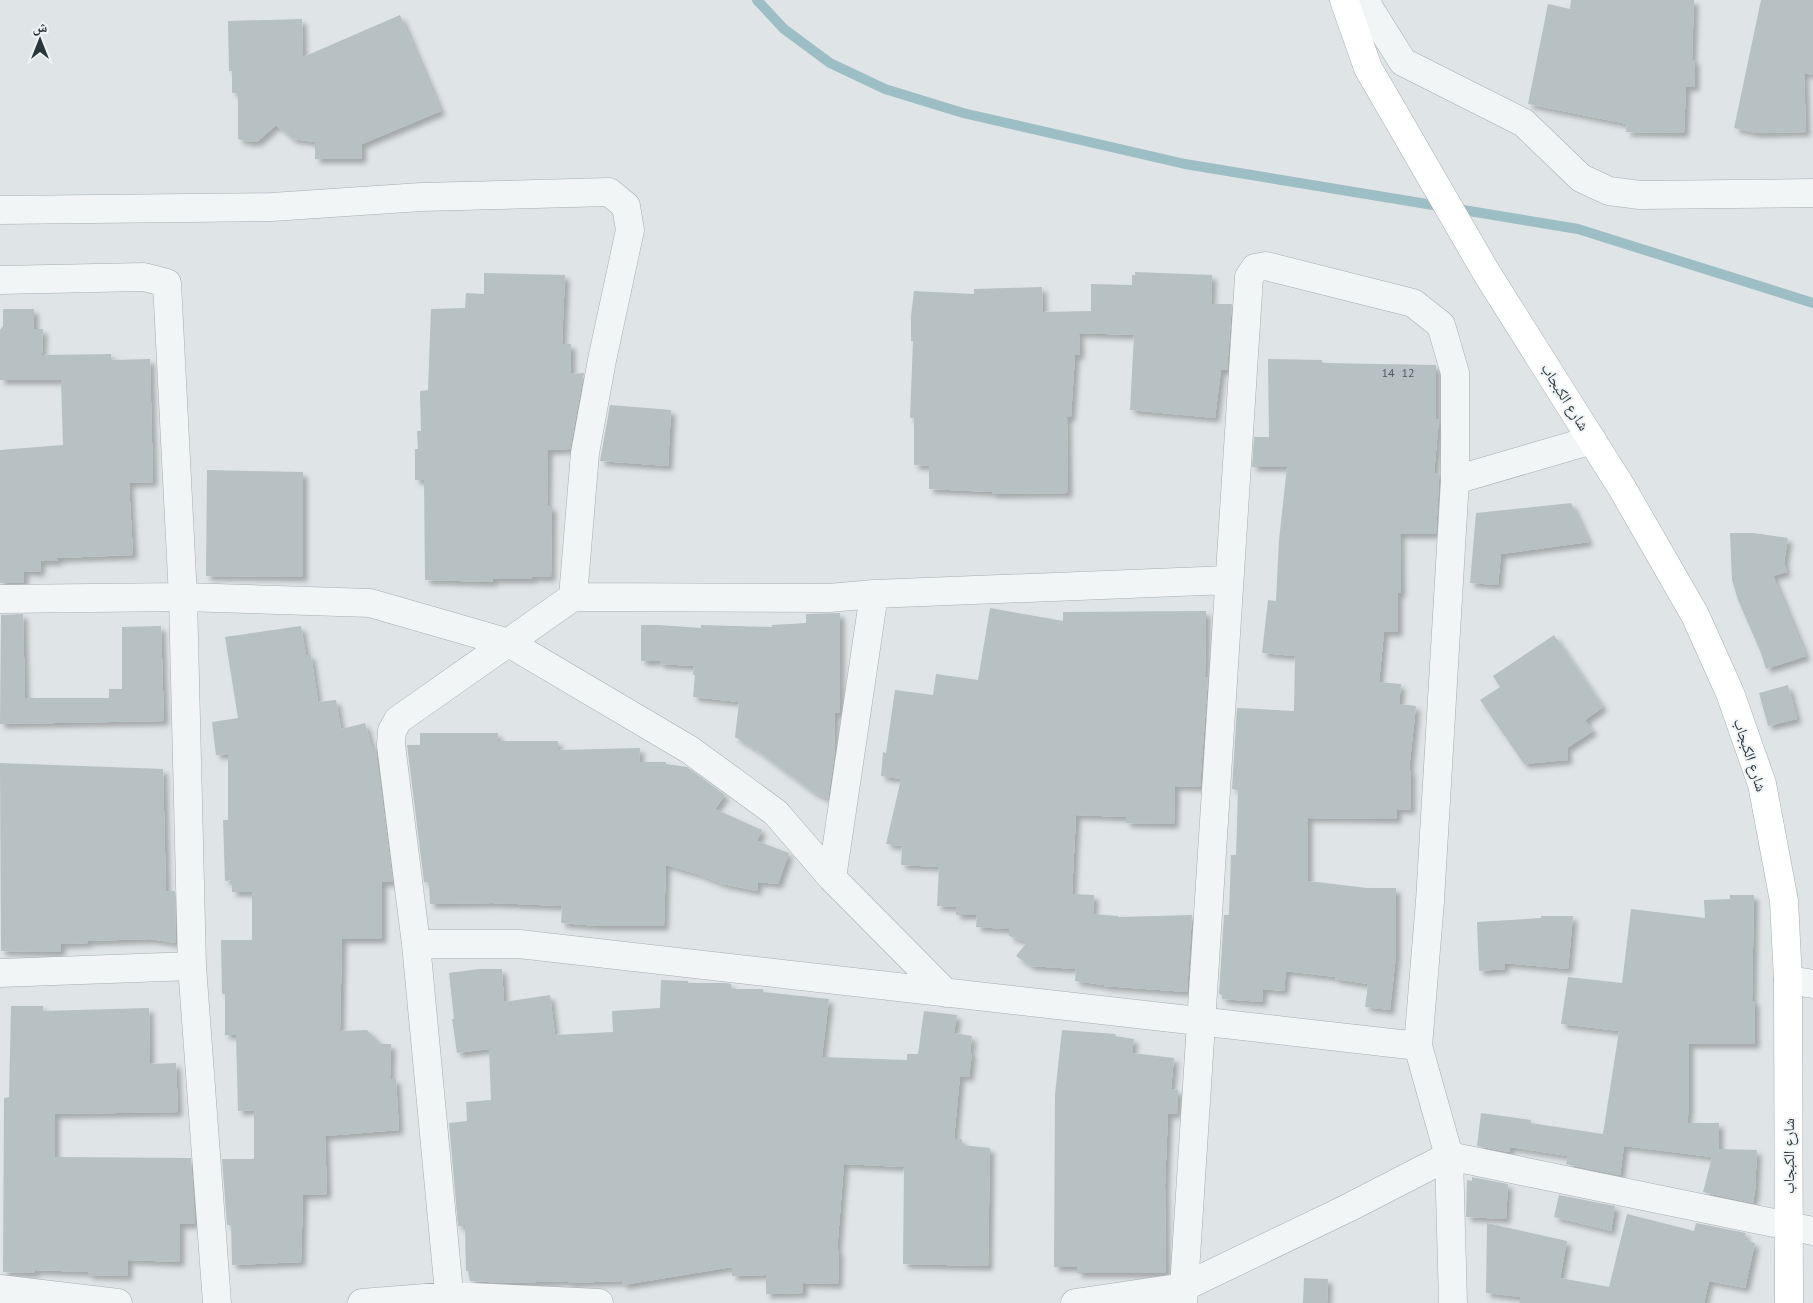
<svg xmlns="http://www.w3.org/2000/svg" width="1813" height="1303" font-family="'PT Sans','Noto Naskh Arabic',sans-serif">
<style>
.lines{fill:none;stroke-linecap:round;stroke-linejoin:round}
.stream{stroke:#9dbec4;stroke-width:10}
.building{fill:#b7c0c3;filter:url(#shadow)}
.minor-casing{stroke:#a5adb1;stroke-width:29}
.secondary-casing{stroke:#a5adb1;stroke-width:29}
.minor{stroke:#f2f5f6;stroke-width:28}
.secondary{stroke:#fff;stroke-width:28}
.labels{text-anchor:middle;stroke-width:4;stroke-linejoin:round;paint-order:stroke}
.number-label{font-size:12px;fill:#4d595e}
.street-label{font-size:15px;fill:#2a373d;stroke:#eff3f5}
</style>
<defs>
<filter id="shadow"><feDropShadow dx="4.5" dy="4.5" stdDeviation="2.5" flood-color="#0004"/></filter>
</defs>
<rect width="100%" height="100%" fill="#dfe5e7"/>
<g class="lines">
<path class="stream" d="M757,0L784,29L830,63L885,89L963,113L1185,164L1578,229L1813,303"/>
</g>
<path class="building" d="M1571,0H1694L1692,60H1695V87H1686L1684,133L1626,132L1627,124L1528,104L1548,4L1570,9Z
M1761,0H1813V75L1804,73L1806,132L1755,133L1734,128Z
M400,15L441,111L362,144V159H315V142L293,139L276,125L258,141L249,142L238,139V93H232V71H229L228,21L302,19L303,57Z
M1135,272L1212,275L1211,304H1232L1227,370H1221L1215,418L1130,410L1134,335L1079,333L1080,355H1075L1071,417H1067L1068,493L992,494V492L929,489V466L914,465V418H910L913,341H911V316L914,291L974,294V289L1042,287L1043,312L1091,311V284L1132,285V275H1135Z
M484,273L565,275L562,344H571V374L584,373L570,449L548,450L547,506H552L551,577H532V579H493V582L425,580L424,480H415V449H418L417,431H421L420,391L428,390L431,309L465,308L466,293L484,294Z
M3,309H34V329H43L42,355L111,354V360L150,359L153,482L129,483L133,555L58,558V561H41L40,572L24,571V583H0V450L63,445L61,380H0V330L3,326Z
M1268,359L1322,360V363L1436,365V419H1439L1434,473H1439V480L1436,534H1400L1401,593H1398V632H1384L1379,682L1401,684L1399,704L1416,706L1409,770H1411V810L1397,809V819L1308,818V881L1367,888H1396V955L1390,1010L1365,1007L1368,984L1335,979V977L1286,971L1284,991L1263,989L1262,1002L1222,999V995L1219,994L1224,915H1229L1231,855H1236L1238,790L1232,789L1237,708L1294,711L1295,656L1262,653L1268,600L1276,601L1279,540L1287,467H1252L1254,437H1269Z
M610,405L671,410L668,466L600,461Z
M207,470L303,472V577L206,576Z
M1571,503L1589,542L1501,554L1498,585L1470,583L1476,513Z
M1730,533H1753L1788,538L1784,563L1787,572L1773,576L1806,656L1766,669L1761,653L1738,600L1732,580Z
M990,608L1063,621V612L1206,611L1205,677H1208L1200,787L1175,786L1174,824L1126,823V817L1076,815L1072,894L1094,895L1093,914L1118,916V917L1192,915L1187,992L1104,986V985L1075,981L1076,969L1031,966L1016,956L1027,942L1009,936V929L976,927L977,915H956V907L937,906L939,867L901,865L902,846L886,844L901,779L881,776L883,752L886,753L895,690L933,695L936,674L978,680Z
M840,613V713H835L834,758L828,799L813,792L755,749L735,737L739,702L693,697L695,675H693L694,666L660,664V661H641V625H658L701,628V625L772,627V625L806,623V614Z
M23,614L25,698H109V689H122V627L161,626L164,721L0,724L1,615Z
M301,626L306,655H311L318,702L336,700L341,729L365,723L371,745H375L393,882H382V939H342L340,1031L367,1030L381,1044H391L390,1079H396L399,1130L325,1136L327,1194L303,1195L301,1262L232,1265L231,1225H227L222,1159H254V1110L238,1111L236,1035H225V994H222L221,940H252V892H232V880L225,881L223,820H228V754L216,755L212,722L238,718L225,637Z
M1554,635L1603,707L1585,720L1593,731L1567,748L1568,760L1524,764L1480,700L1500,687L1493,676Z
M1788,685L1797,719L1768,726L1759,693Z
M420,733H498V741H558V750L640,748L639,762H666V764L687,767L725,795L715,809L762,830L757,841L789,853L778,884L758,882L757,891L723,884L697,874L666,865L664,926H598L561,923L562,906L492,903L430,904L429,882H424L407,745H420Z
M0,763L163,769L166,891H175L176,943L150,939L88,941V943L61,944V952L1,951Z
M1730,895H1754L1752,1001H1755V1044H1689V1108L1687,1123H1719V1149L1757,1150L1755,1191L1753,1203L1703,1192L1712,1157L1624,1146L1620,1175L1566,1164L1568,1156L1510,1147L1509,1152L1477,1146L1481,1113L1531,1120L1530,1123L1603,1134L1619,1031L1561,1024L1568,977L1622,983L1631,909L1705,918L1704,900L1730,899Z
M1541,916H1573L1568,969L1504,963L1505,969L1479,971L1477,922L1541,918Z
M478,969H502L504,1002L550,995L555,1035L613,1032L612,1011L660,1008L661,980L688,981V983H726L731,984V989H763V992L829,999L822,1057L907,1060V1054H918L924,1011L957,1015L954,1033L972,1036L970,1053H972L969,1077L960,1076L954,1139H962V1145L990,1148L988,1266L903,1264L904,1167L844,1164L837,1251L839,1250L838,1284L803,1283V1293L766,1294V1275L732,1276V1267L623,1285L622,1281L568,1283V1281L506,1283L470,1281L468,1271H466L465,1226H458L449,1123L467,1121L466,1102L491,1100L489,1049L457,1053L452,1019H454L449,973Z
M11,1006H43V1011L149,1008L150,1064L176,1063L178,1112L55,1114V1157L191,1158L195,1224H180V1262L128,1260V1276L88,1275V1272L35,1270V1273L3,1272L4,1098L9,1097Z
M1062,1030L1116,1034L1115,1036L1134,1039L1132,1053L1174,1058L1171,1089L1178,1090L1177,1114H1168L1165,1185L1166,1273H1077V1267H1054L1055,1094Z
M1472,1177L1508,1184L1506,1219L1466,1217L1467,1180L1472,1181Z
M1559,1195L1615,1206L1611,1231L1554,1217Z
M1627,1214L1694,1231L1696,1223L1746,1233L1744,1240L1755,1243L1745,1288L1709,1281L1704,1303H1519L1521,1297L1486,1293L1487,1223L1567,1241L1560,1278L1609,1287Z
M1304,1278L1328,1279L1327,1303H1303Z"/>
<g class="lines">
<defs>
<path id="minor" d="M1367,0L1369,8L1403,62L1524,123L1581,178L1609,191L1640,195L1813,193
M0,210L272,207L421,197L609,192L626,206L630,230L602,360L585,453L573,597
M0,280L144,277L167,283L183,597L192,966L217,1303
M1455,480L1592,440
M0,599L183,597L370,603L509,643L690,750L776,813L832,878L946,993
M832,878L874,594
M416,944H519L1418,1046
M0,973L192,966
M1788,980L1813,984
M0,1289L118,1303
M362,1303L450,1296L599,1303
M450,1303L416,944L391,745L392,731L398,720L573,597L829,598L874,594L1229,580
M1075,1303L1184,1287L1348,1208L1449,1156L1813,1231
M1183,1303L1249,277L1255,268L1266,266L1413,303L1441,325L1455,373V480L1430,901L1418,1046L1449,1156L1453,1303"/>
<path id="secondary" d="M1344,0L1368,68L1486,272L1622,488L1695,615L1730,693L1762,784L1784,901L1788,980L1789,1303"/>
</defs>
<use href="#minor" class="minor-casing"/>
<use href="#secondary" class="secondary-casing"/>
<use href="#minor" class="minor"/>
<use href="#secondary" class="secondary"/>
</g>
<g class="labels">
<g class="number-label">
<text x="1388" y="377">14</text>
<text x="1408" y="377">12</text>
</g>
<g class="street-label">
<text transform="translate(1565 397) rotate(58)" y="5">شارع الكبجاب</text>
<text transform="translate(1750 755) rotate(72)" y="5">شارع الكبجاب</text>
<text transform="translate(1789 1156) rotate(-90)" y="5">شارع الكبجاب</text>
</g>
</g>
<g transform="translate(40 40)" stroke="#eff3f5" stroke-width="4" paint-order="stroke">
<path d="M0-4L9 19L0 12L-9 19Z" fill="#2a373d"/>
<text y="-8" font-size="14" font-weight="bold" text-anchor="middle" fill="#2a373d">ش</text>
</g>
</svg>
